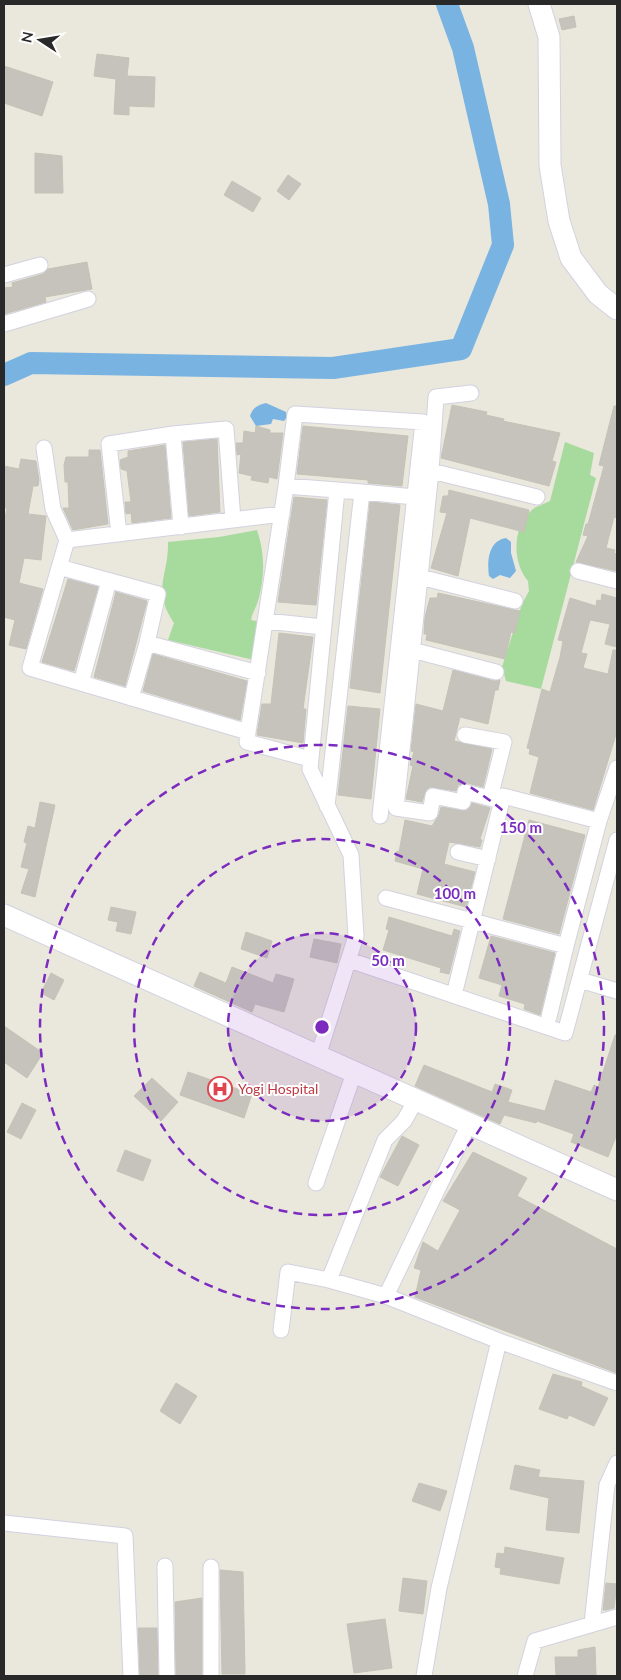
<svg xmlns="http://www.w3.org/2000/svg" width="621" height="1680" font-family="Lato,sans-serif">
<style>
.green{fill:#a7db9e}
.water{fill:#79b3e2}
.lines{fill:none;stroke-linecap:round;stroke-linejoin:round}
.river{stroke:#79b3e2;stroke-width:22}
.building{fill:#c5c3bc;stroke:#c5c2b6}
.street-casing{stroke:#d2d2e0;stroke-width:17}
.secondary-casing{stroke:#d2d2e0;stroke-width:23}
.street{stroke:#fff;stroke-width:15}
.secondary{stroke:#fff;stroke-width:21}
.ring{fill:none;stroke:#7b2cbf;stroke-width:2.5;stroke-dasharray:9 6}
.labels{text-anchor:middle;stroke-width:4;stroke-linejoin:round;paint-order:stroke}
.health-label{font-size:14px;fill:#be3a42;stroke:#fff;text-anchor:start}
.centre{fill:#7b2cbf;stroke:#fff;stroke-width:2.5}
.ring-label{font-size:15px;text-anchor:middle;font-weight:bold;fill:#7b2cbf;stroke:#fff;stroke-width:4;stroke-linejoin:round;paint-order:stroke}
</style>
<rect width="100%" height="100%" fill="#eae7dc"/>
<path class="green" d="M565,442L594,453L590,475L596,478L541,689L506,681L502,667L522,604L529,591L528,581C512,562 512,527 532,510C536,506 545,504 550,501Z
M257,530C265,553 265,577 258,601C256,608 252,613 251,620L261,622L254,660L168,640L174,623C151,589 169,576 168,542L219,537Z"/>
<path class="water" d="M266,403L286,412L287,417L284,421L273,419L271,424L256,426L250,416C253,407 258,405 266,403Z
M506,538L511,542V553L516,571L510,578L500,575L493,579L489,576C487,562 488,541 506,538Z"/>
<g class="lines">
<path class="river" d="M4,375L31,363L333,368L461,349L503,245L499,204L463,48L447,4"/>
</g>
<path class="building" d="M574,16L576,27L562,30L559,19Z
M97,54L129,58L127,76L155,77L154,107L129,106V115L114,114L116,79L94,76Z
M4,66L53,82L42,116L4,103Z
M35,153L62,156L63,193H35Z
M288,175L301,184L289,200L277,191Z
M232,181L261,198L253,212L224,195Z
M87,262L92,289L45,297L46,302L4,314V288L13,287L12,283L43,274L48,269Z
M452,405L487,412L486,415L504,419L503,421L560,433L552,461L556,462L549,486L441,458Z
M614,406H617V518L614,517L606,548L615,550L614,553L617,554V571L576,562L588,536L583,535L586,524H588L604,466L599,465Z
M256,426L270,430V433H283L277,479L269,477L268,483L251,480L252,476L239,473L241,454L237,455L236,443H243L244,431L255,433Z
M303,426L408,436L402,486L368,483V480L297,474Z
M217,439L220,512L189,516L183,442Z
M165,445L171,518L132,523L131,513L126,514L125,502H131L127,471L121,469L120,460L128,457V451Z
M89,450H100L108,524L73,530L63,508H69L68,482H65L64,465L66,457H89Z
M21,459L36,461L39,480L38,486H33L28,514L46,516L41,560L24,558L19,583L43,589L26,649L9,645L15,620L4,617V523L7,508H4V466L19,469Z
M449,490L529,510L524,532L470,518L458,576L431,568L447,513L440,512L443,496H448Z
M294,497L327,500L316,605L278,602Z
M370,502L400,505L380,693L350,688Z
M68,579L98,587L74,671L42,662Z
M116,592L147,601L125,686L94,677Z
M438,593L520,611L515,633L511,632L505,659L426,640L427,634H424L425,617L430,598H437Z
M602,594L617,598V647L605,644L610,624L590,620L581,653L587,654L583,668L608,674L613,650H617V731L593,810L530,793L539,757L529,754L530,749L527,748L542,689L550,692L560,657L563,641L558,640L570,598L596,606L597,600L601,601Z
M279,633L313,637L303,709H306L303,743L257,735L262,704H271Z
M153,654L247,681L240,720L143,691Z
M453,670L494,681L500,680L498,690H495L488,724L460,717L454,741L492,749L483,787L467,783L458,785L456,791L430,787L426,790L422,802L406,799L413,766L410,765L414,752L411,751L416,704L443,711Z
M348,706L380,709L371,799L338,795Z
M40,802L55,805L35,897L21,893L29,869L21,867L27,843L24,842L28,826L35,828Z
M472,803L490,808L480,839L482,840L480,847L449,842L444,864L475,872L466,907L417,894L423,869L395,861L397,851L399,852L405,820L432,826L439,815L441,807L466,811Z
M529,820L585,835L559,934L503,919Z
M111,907L136,912L131,934L116,931L118,922L108,920Z
M389,917L452,936L454,929L460,931L449,974L440,972L441,968L383,950L389,930L386,929Z
M246,932L272,941L267,958L241,949Z
M491,936L555,953L540,1015L524,1009L525,1004L499,996L502,985L479,978Z
M314,939L341,944L337,963L310,957Z
M232,967L273,983L276,974L294,979L284,1012L255,1004L252,1012L194,986L200,972L226,983Z
M51,973L64,980L54,1000L41,993Z
M4,1026L43,1053L27,1078L4,1062Z
M615,1035H617V1134L608,1157L571,1142L574,1134L537,1121L536,1123L504,1115L500,1124L415,1086L424,1065L492,1092L495,1084L512,1090L508,1102L545,1111L555,1080L591,1092L594,1085L598,1087Z
M188,1072L252,1094L244,1118L180,1095Z
M152,1078L178,1102L161,1121L134,1096Z
M22,1103L36,1110L21,1139L7,1132Z
M402,1136L419,1145L398,1186L380,1177Z
M125,1150L151,1160L143,1181L117,1171Z
M473,1152L527,1178L517,1196L617,1249V1373L415,1297L421,1270L414,1268L423,1242L438,1251L460,1210L443,1201Z
M553,1374L582,1382L581,1386L608,1398L594,1426L569,1415L567,1419L539,1409Z
M176,1383L197,1396L180,1424L160,1411Z
M515,1465L540,1470L538,1477L584,1481L579,1533L546,1530L549,1498L510,1489Z
M419,1483L447,1491L440,1511L412,1501Z
M505,1547L564,1558L559,1584L500,1574L501,1568L495,1567L497,1553L504,1554Z
M220,1570L243,1572L245,1674H222Z
M403,1578L427,1581L423,1614L399,1611Z
M606,1583L617,1584L614,1608L606,1610H603Z
M202,1598V1676H176L175,1602Z
M385,1619L392,1668L354,1673L347,1624Z
M138,1628H157L158,1676H140Z
M595,1647L596,1676H556L555,1657H578V1650Z"/>
<g class="lines">
<defs>
<path id="street" d="M4,275L40,265
M4,324L88,299
M471,393L436,397L431,471L396,808L430,813L433,796L463,802L465,792L501,801
M44,448L53,509L67,540
M431,471L537,497
M286,486L295,414L423,422L380,816
M362,492L415,497
M282,514L67,540L30,668L248,732C261,650 274,568 286,486L337,490L310,769L351,855L356,936L318,1056
M181,527L173,434L226,429L233,520
M119,534L109,444L173,434
M59,567L158,594L147,643L258,673
M578,571L617,581
M420,577L515,601
M266,621L323,627
M412,650L496,672
M81,683L109,581
M131,698L147,643
M248,732L247,742L310,759
M465,735L504,742L490,798
M327,806L362,492L337,490
M458,852L488,859
M386,898L566,946L549,1017
M566,946L599,821L617,768
M349,960L565,1033L617,840
M580,980L617,991
M454,995L503,796L599,821
M469,1124L386,1296L499,1341L617,1383
M316,1183L354,1073
M329,1280L385,1140L404,1121L416,1100
M281,1330L288,1272L329,1280L386,1296
M4,1523L125,1536L131,1676
M165,1566L167,1676
M211,1567V1676
M592,1624L607,1485L617,1463
M424,1676L439,1588L499,1341
M525,1676L535,1641L617,1617"/>
<path id="secondary" d="M539,4L549,37L550,165L559,221L571,258L598,294L617,309
M4,915L617,1190"/>
</defs>
<use href="#street" class="street-casing"/>
<use href="#secondary" class="secondary-casing"/>
<use href="#street" class="street"/>
<use href="#secondary" class="secondary"/>
</g>
<circle cx="322" cy="1027" r="94" fill="#7b2cbf" fill-opacity=".12"/>
<g class="ring">
<circle cx="322" cy="1027" r="94"/>
<circle cx="322" cy="1027" r="188"/>
<circle cx="322" cy="1027" r="282"/>
</g>
<defs>
<symbol id="hospital-ring" viewBox="-11 -11 22 22"><circle r="9.5" fill="#fff" stroke="#e0444e" stroke-width="1.5"/><path d="M-5-5h3v3.5h4V-5h3V5h-3V1.5h-4V5h-3Z" fill="#e0444e"/></symbol>
</defs>
<g fill-rule="evenodd">
<use href="#hospital-ring" x="206" y="1075" width="28" height="28"/>
</g>
<g class="labels">
<g class="health-label">
<text x="238" y="1094">Yogi Hospital</text>
</g>
</g>
<circle cx="322" cy="1027" r="8" class="centre"/>
<g class="ring-label">
<text x="521" y="833">150 m</text>
<text x="455" y="899">100 m</text>
<text x="388" y="966">50 m</text>
</g>
<rect width="621" height="1680" fill="none" stroke="#292929" stroke-width="10"/>
<g transform="translate(40 40) rotate(282)" stroke="#ffffff" stroke-width="4" paint-order="stroke">
<path d="M0-4L9 19L0 12L-9 19Z" fill="#292929"/>
<text y="-8" font-size="14" font-weight="bold" text-anchor="middle" fill="#292929">N</text>
</g>
</svg>
